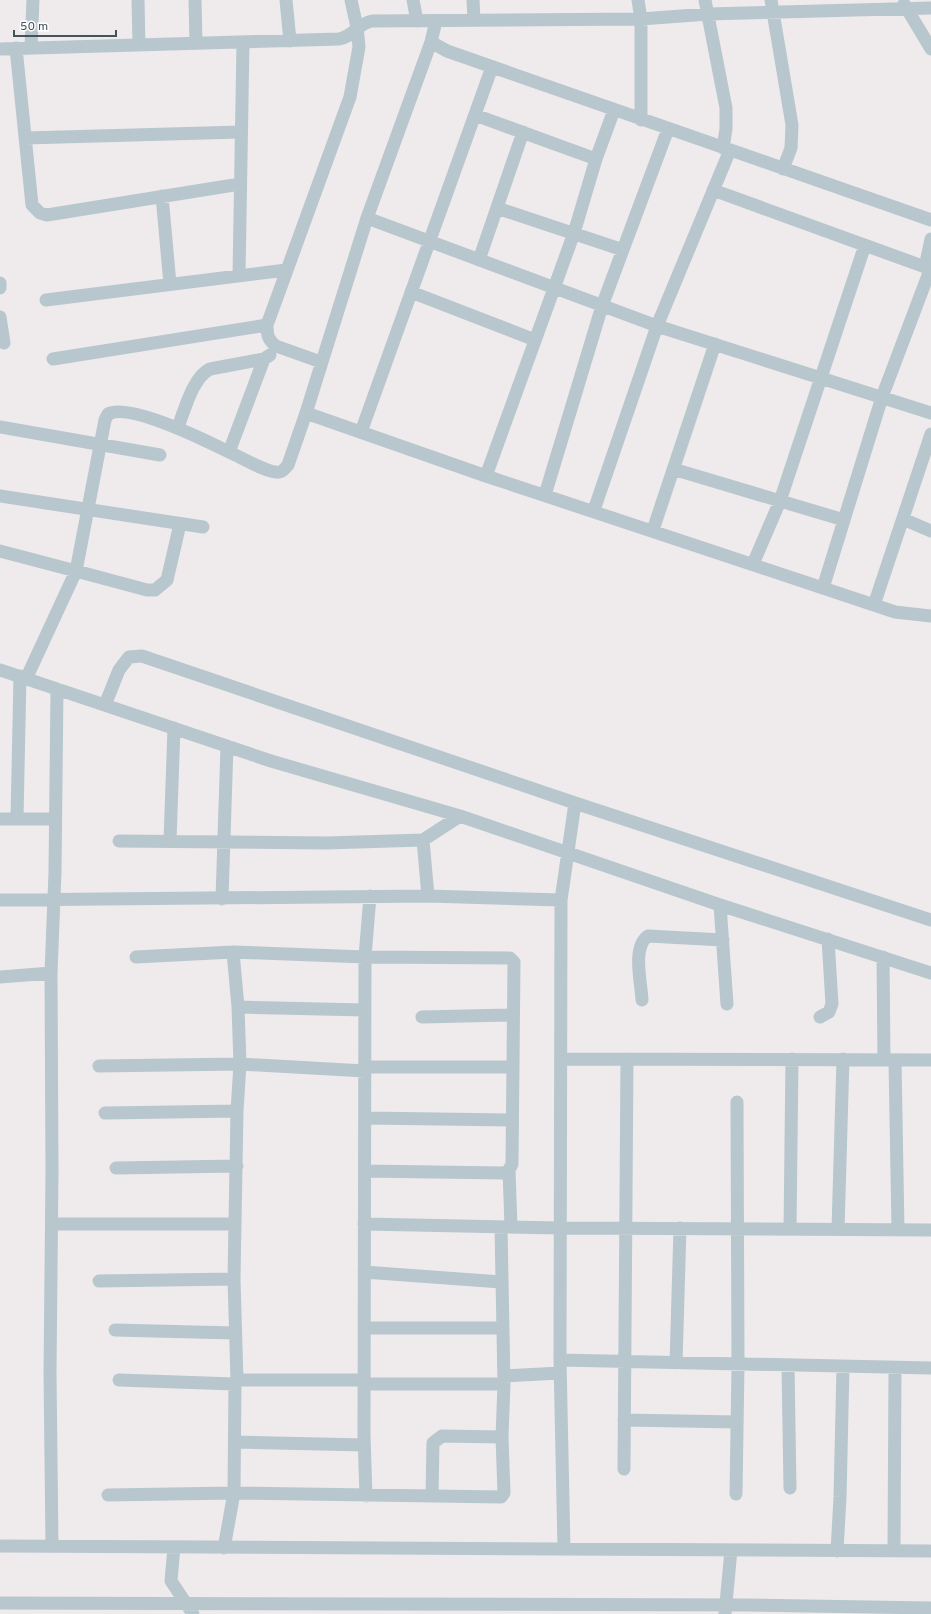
<svg xmlns="http://www.w3.org/2000/svg" width="931" height="1614" font-family="Overpass,sans-serif">
<style>
.lines{fill:none;stroke-linecap:round;stroke-linejoin:round}
.minor{stroke:#b8c7cd;stroke-width:13}
</style>
<rect width="100%" height="100%" fill="#efebec"/>
<g class="lines">
<path class="minor" d="M138,0L139,45
M195,0L196,43
M286,0L290,41
M413,0L417,21
M473,0L474,20
M638,0L641,19V120
M705,0L726,108V129L723,148
M771,0L792,125L791,148L783,169
M904,4L931,49
M436,21L431,42L367,218L306,413L486,476L895,612L931,616
M431,42L447,51L931,220
M31,47L33,0
M16,48L32,205L40,213L47,215L240,184
M0,49L339,39C353,37 357,24 372,21L641,19L708,14L931,8
M475,115L596,159
M25,138L241,132
M713,190L925,267L931,271
M162,196L170,284
M497,208L623,250
M367,218L657,326L931,413
M479,260L523,132
M925,267L931,239
M239,276L243,42
M0,283V288
M411,292L535,340
M46,300L286,270
M0,317L4,343
M53,359L267,325
M321,362L276,346C268,340 267,335 267,325L350,97L359,47L357,27L351,0
M0,427L160,455
M178,427C185,409 193,377 210,369L264,359L270,355
M361,432L492,67
M229,452C239,456 269,474 279,472C283,472 285,468 288,465L306,413
M673,469L844,520
M486,476L574,233L596,159L614,110
M545,495L602,306L668,129
M0,496L203,527
M594,510L657,326L730,150
M903,519L931,531
M180,524L167,580L155,590H147L76,571L105,420L108,414C129,402 207,441 229,452L264,359
M653,530L715,344
M0,551L76,571L26,679
M753,564L780,501L865,245
M823,588L882,397L930,270
M874,605L931,434
M0,670L271,761L460,816L720,905L931,973
M105,705L119,670L129,657L142,656L575,803L931,920
M17,818L20,676
M0,819H55
M423,840L428,896
M119,841L326,843L423,840L460,816
M170,841L174,728
M222,899L227,746
M0,900L428,896L561,900
M720,905L727,1004
M136,957L233,952L365,957L510,958L514,962L512,1164L509,1170L504,1173L365,1171
M883,957L884,1060
M0,977L51,973
M642,1000C641,981 632,947 648,936L723,940
M238,1007L365,1010
M422,1017L512,1015
M820,1017L829,1012L832,1004L828,939
M561,1059L931,1060
M895,1060L898,1230
M99,1066L240,1064L365,1071
M365,1067H512
M105,1113L237,1111
M365,1118L511,1120
M116,1168L237,1166
M509,1170L511,1227
M52,1224H235
M364,1224L560,1228L931,1230
M790,1229L792,1059
M838,1229L843,1059
M364,1272L501,1282
M99,1281L234,1279
M364,1328H502
M115,1330L235,1333
M560,1360L931,1368
M676,1363L680,1228
M788,1366L790,1488
M504,1376L560,1373
M119,1380L235,1384
M237,1380H365
M364,1384H504
M624,1420L737,1422
M235,1442L364,1445
M624,1469L627,1059
M736,1494L738,1365L737,1102
M108,1495L234,1493L501,1497L504,1493L502,1437L504,1384L501,1227
M366,1496L364,1435L365,957L370,896
M432,1496L433,1443L442,1436L502,1437
M0,1546L931,1551
M52,1546L50,1373L52,1171L51,973L55,872L57,689
M174,1547L171,1581L193,1614
M224,1548L234,1493L235,1384L237,1380L234,1279L237,1111L240,1064L238,1007L233,952
M564,1549L560,1360L561,900L575,803
M837,1551L840,1497L843,1367
M894,1551L895,1368
M0,1603L748,1605L931,1608
M725,1614L731,1550"/>
</g>
<path d="M14 30v6h102v-6" fill="none" stroke="#42535a" stroke-width="2"/>
<text x="20" y="30" font-size="12" fill="#42535a" stroke="#ffffff" stroke-width="3" paint-order="stroke">50 m</text>
</svg>
